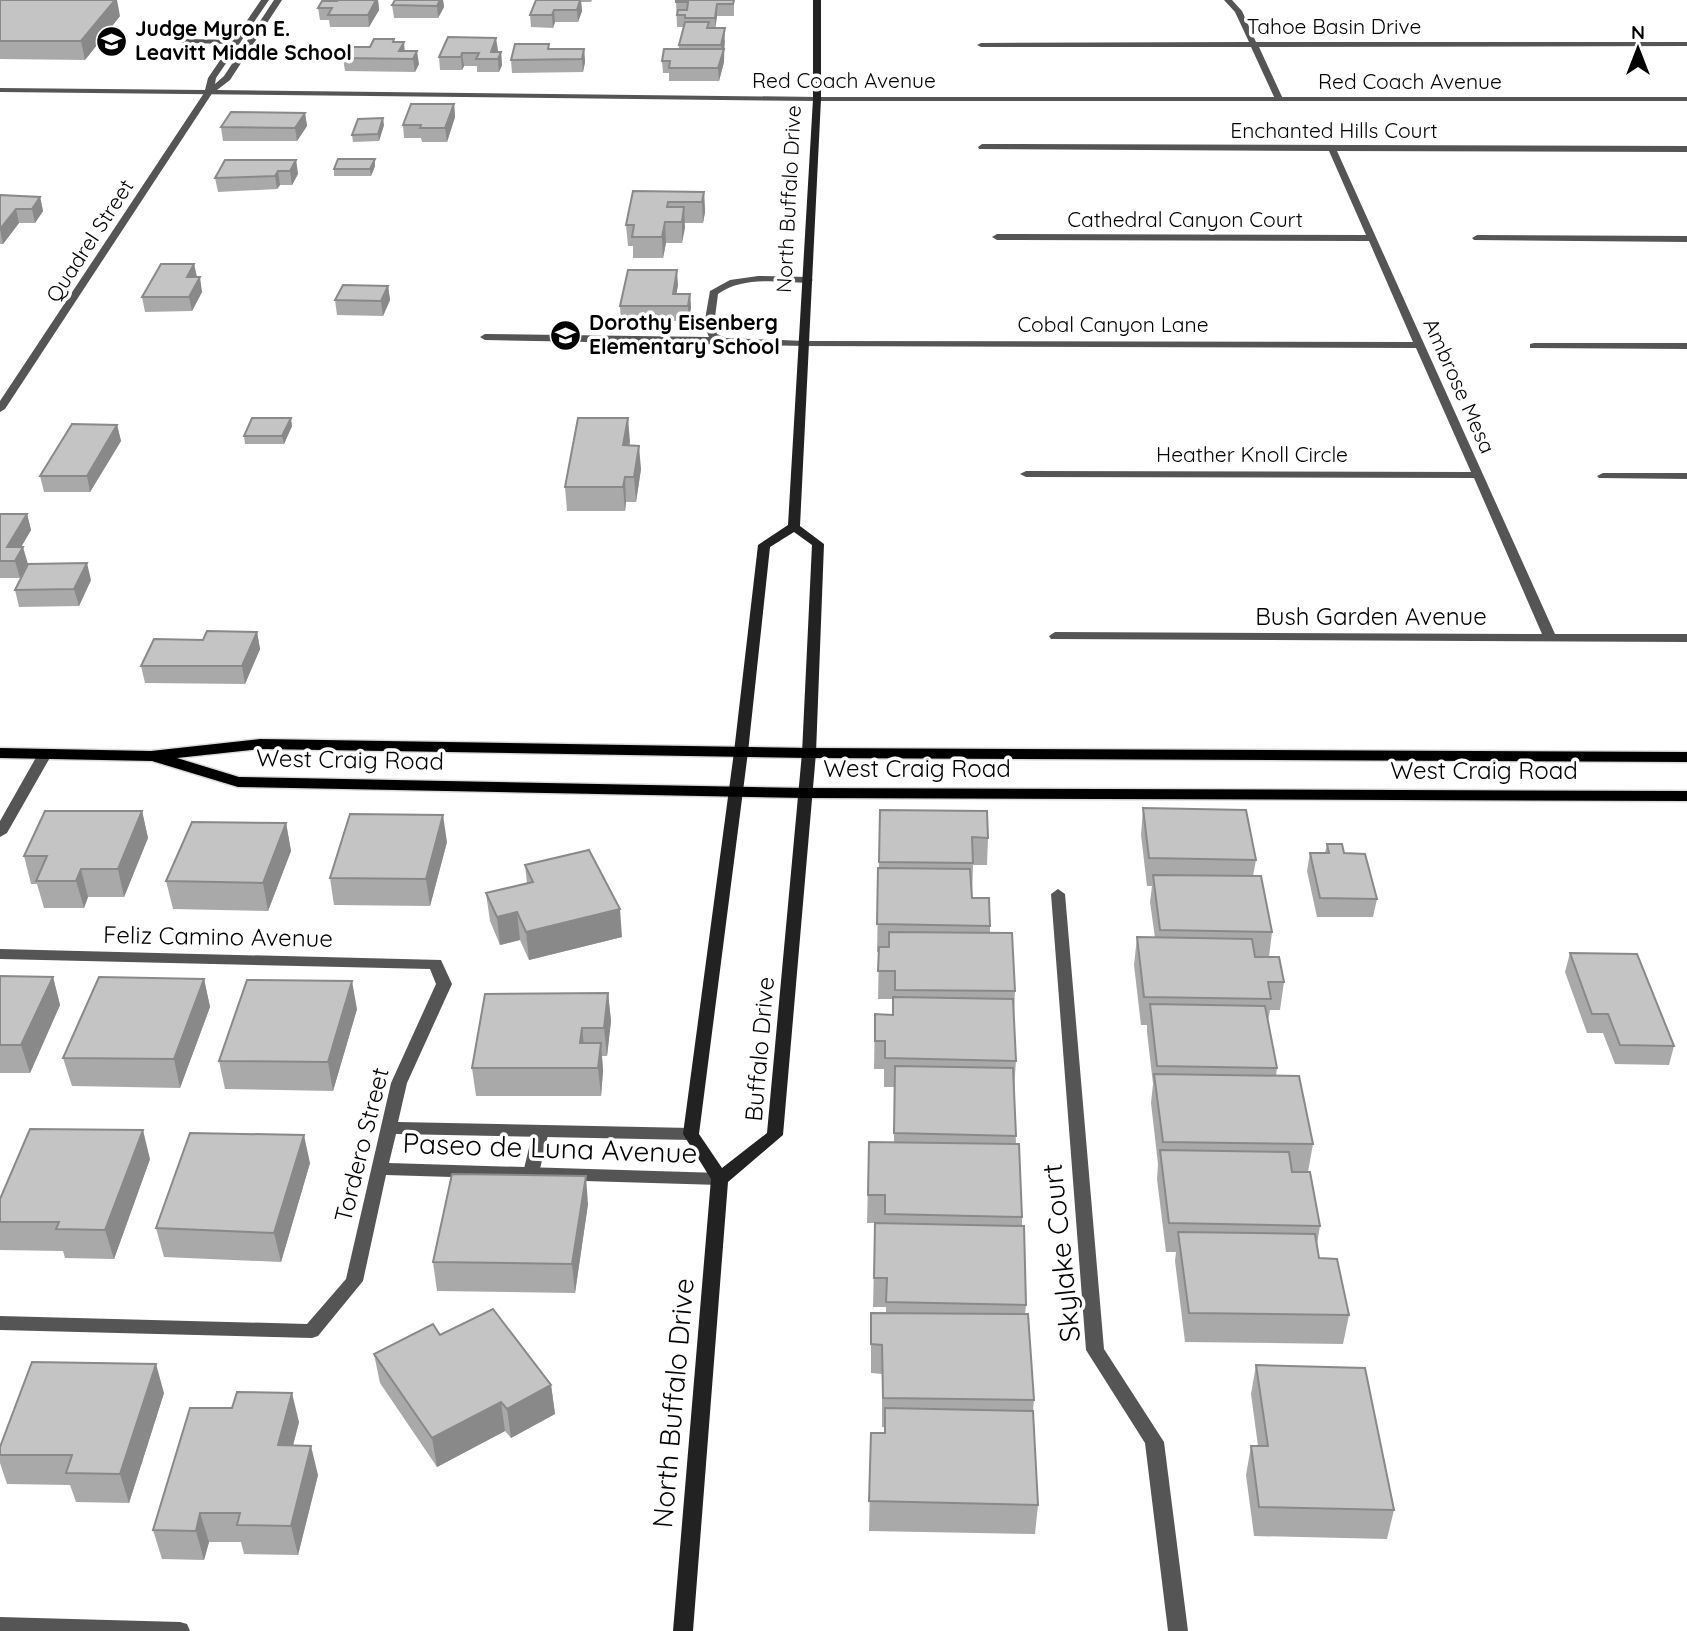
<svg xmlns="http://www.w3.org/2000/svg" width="1687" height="1631" font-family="Quicksand,sans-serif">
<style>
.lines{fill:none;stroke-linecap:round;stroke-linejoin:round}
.primary-casing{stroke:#dbdbdb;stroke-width:3}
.service{fill:#555;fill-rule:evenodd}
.minor{fill:#555;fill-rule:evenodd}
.tertiary{fill:#555;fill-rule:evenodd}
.secondary{fill:#222;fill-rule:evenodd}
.primary{fill:#000;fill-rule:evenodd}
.wall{fill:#a9a9a9}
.shaded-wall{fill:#898989}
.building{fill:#c4c4c4;stroke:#898989;stroke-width:2}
.labels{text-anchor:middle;stroke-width:7;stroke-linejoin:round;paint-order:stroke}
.far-street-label{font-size:21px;fill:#000;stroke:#fff}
.far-poi-label{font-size:21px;font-weight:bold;fill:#000;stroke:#fff;text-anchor:start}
.street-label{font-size:24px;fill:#000;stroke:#fff}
.near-street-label{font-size:28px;fill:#000;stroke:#fff}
</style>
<rect width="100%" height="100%" fill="#fff"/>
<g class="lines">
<defs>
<path id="primary" d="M260,739L809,748L1687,752V762L809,758L260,749L177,758L239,777L805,788L1687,791V801L805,798L238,787L152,761L0,758V748L151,751Z"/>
</defs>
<use href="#primary" class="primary-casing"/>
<path class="service" d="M185,39L237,40L241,42L237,44L182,43L181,41Z
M758,276L808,277L813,280L808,283C778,282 743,276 718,294L714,325L717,334L726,338L805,341L809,342V346L485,340L480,337L485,334L709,337L704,325L710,291L730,280Z
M541,1125L547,1127L549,1131L539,1173L537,1177L531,1179L525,1177L523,1173L533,1131L535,1127Z
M0,1617L180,1622L187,1624L190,1631H0Z"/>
<path class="minor" d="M1224,0H1232L1242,11L1256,42H1687V46L1259,47L1283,99L1279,101L1275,99L1251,47H981L977,45L981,43L1249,42L1235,12Z
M206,90L213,92L5,409L0,412V401Z
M982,144L1687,146V152L1337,151L1555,634H1687V642L1051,639L1049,636L1055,632L1542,634L1474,478L1026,477L1020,474L1026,471L1471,472L1416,348L801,346V342L805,341L1413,342L1369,241L997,240L992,237L997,234L1366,235L1329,151L979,149L978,147Z
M1477,235L1687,236V242L1474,240L1472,238Z
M1534,343H1687V349L1530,348V344Z
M1603,473H1687V479L1599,478L1597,476Z
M45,750L52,754L7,833L0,837V821L38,754Z
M1058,889L1065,894L1104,1349L1164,1442L1188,1631H1168L1145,1443L1086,1350L1051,894Z
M0,949L441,960L452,984L407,1083L398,1122L691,1128L697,1130L699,1134L697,1138L691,1140L396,1134L389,1163L720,1173L726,1175L728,1179L726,1183L720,1185L386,1175L363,1281L318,1336L312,1338L0,1330V1316L307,1324L346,1279L391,1083L436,984L430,969L0,959Z"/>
<path class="tertiary" d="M261,0H269L216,78L215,84L224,76L274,0H282L230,80L217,90L817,97H1687V101H817L0,92V88L205,90L208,78Z"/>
<path class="secondary" d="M813,0H821V99L800,526L824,544L816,753L783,1135L728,1182L693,1631H673L711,1179L683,1134L734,752L758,545L788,525L813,99ZM794,532L812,545L802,753L767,1133L722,1168L699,1134L748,752L770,547Z"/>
<use href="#primary" class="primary"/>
</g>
<path class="wall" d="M0,0L120,16L85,60L0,59Z
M338,0H378L379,10L369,27H330L329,20H320L318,8Z
M395,0H443L444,7L438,18H394L392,5Z
M536,0H592L591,2H581L582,11L578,22H555L553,28L531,27L530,15Z
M676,0H747H734V16H717L715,28L725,41L724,49V62L719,81H669V73H663L662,61L679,49V45L684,27H677Z
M448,37L498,50L497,52H501L502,65L499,72H477V66H464L462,70H440L439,57Z
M395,42L419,64L415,72L345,71L343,58L370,47Z
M549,49H584L585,62L583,72L512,73L511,60Z
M454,104L455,117L447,142H422L421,138H404L403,125Z
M305,113L307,126L297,141H223L221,127Z
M384,125L379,141L353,142L352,135Z
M375,159V166L371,176H334V169Z
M296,160L298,174L292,185H280L277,189L218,192L215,178Z
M633,191L704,192L705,212L703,223H684L682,243H666L663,258H633V246H628L626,225Z
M0,195L40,197L43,211L35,223H19L3,244H0Z
M194,264L197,277L202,292L192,311L145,312L142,297Z
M678,285L676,294H690L691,308L688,321H621L620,306Z
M388,286L390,300L383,316L337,315L335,300Z
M628,418L629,446L641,469L636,502H626L625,511H567L565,487Z
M117,425L121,441L90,492H44L40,476Z
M292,426L284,444H245L244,436Z
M0,514H27L31,530L21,547L20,578H0Z
M91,580L79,606L19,607L15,590Z
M257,632L260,649L245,684L145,683L141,666L203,640Z
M1143,808L1256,860L1253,876L1272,932L1269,957L1284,982L1280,1010H1270L1268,1021L1277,1068L1276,1076L1313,1144L1308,1172L1320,1226L1317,1244L1319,1258L1349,1315L1343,1344L1185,1342L1175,1261L1176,1252H1166L1157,1179L1158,1164L1151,1103L1153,1084L1147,1032V1025H1141L1134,965L1137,937L1155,938L1150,902L1152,886H1147L1141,835Z
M880,810L988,838L987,865H973L972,898L990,926V933L1015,991L1014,1016L1016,1061L1014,1089L1016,1144L1022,1217V1226L1026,1305L1025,1314L1034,1400L1033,1411L1038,1505L1035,1534L869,1531L871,1433H884V1427H882V1374L871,1373V1313H886V1307H873L875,1223H867L869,1142H894V1087H884V1069H874L875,1014L893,1015V999H878L879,952H877Z
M142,811L148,838L124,897H88L84,908H44L37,884H31L24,856Z
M286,823L291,851L268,911L173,909L166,881Z
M447,842L430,906L334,905L330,878Z
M1327,844L1344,853L1377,899L1373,917H1317L1307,871L1310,853H1325Z
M525,865L622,937L529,960L520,940L500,945L490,921L486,893L527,883Z
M1570,953L1674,1046L1669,1065L1615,1064L1603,1033H1587L1565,972Z
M0,976L53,977L60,1005L30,1073H0Z
M204,979L210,1007L180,1088L72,1086L63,1058Z
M608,993L611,1021L607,1056H602L603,1071L601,1096H476L472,1068Z
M357,1009L333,1091L225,1089L219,1061Z
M150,1159L114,1259L65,1258L63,1251L0,1250V1199Z
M310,1163L281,1262L164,1257L156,1228Z
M588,1204L575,1293L437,1291L433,1262Z
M440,1335L551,1385L555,1414L511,1438L505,1431L437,1467L380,1383L374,1354Z
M1256,1365L1394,1510L1387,1539L1254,1536L1246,1475L1251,1446H1258L1251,1394Z
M164,1393L129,1503L76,1502L70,1485L7,1484L0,1463V1455Z
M299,1422L293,1446L318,1475L298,1555L244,1554L241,1542H209L204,1560L162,1559L153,1530Z"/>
<path class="shaded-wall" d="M115,0H117L120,16L85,60L81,41Z
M376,0H378L379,10L369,27L368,15Z
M440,0H443L444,7L438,18L437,6Z
M581,0L582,11L578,22L577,10Z
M717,4V16L715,30V18Z
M554,10L555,22L553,28L552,15Z
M725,28L724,62L719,81L718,68L722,56L721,45Z
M496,38L498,50L494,59L491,52Z
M404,42L405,55L399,51Z
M584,49L585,62L583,72L582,59Z
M417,51L419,64L415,72L413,59Z
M501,52L502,65L499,72L498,59Z
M462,53L464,66L462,70L461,57Z
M454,104L455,117L447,142L445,128Z
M305,113L307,126L297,141L295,128Z
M383,118L384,125L379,141L378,134Z
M375,159V166L371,176L370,169Z
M296,160L298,174L292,185L290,171Z
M278,171L280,185L277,189L275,176Z
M704,192L705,212L703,223L702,202Z
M40,197L43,211L35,223L32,209Z
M684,207L685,228L682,243V222Z
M16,209L19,223L3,244L0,229Z
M665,222L666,243L663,258L662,237Z
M194,264L197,278L187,277Z
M677,270L678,285L674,308L673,294Z
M200,277L202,292L192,311L189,297Z
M388,286L390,300L383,316L381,301Z
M690,294L691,308L688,321V306Z
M291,418L292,426L284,444L282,436Z
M628,418L630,442L625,469L623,445Z
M117,425L121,441L90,492L87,476Z
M639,446L641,469L636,502L634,477Z
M625,477L626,502L625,511L623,487Z
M27,514L31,530L13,561L7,547Z
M23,547L28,564L20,578L15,561Z
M87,563L91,580L79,606L74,589Z
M257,632L260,649L245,684L242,666Z
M142,811L148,838L124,897L118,869Z
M443,815L447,842L430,906L426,879Z
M286,823L291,851L268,911L263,883Z
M81,869L88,897L84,908L76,881Z
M620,909L622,937L529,960L526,932Z
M517,912L520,940L500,945L497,917Z
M53,977L60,1005L30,1073L21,1045Z
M204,979L210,1007L180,1088L174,1059Z
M352,981L357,1009L333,1091L328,1062Z
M608,993L611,1021L607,1056L604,1028Z
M582,1028L585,1056L580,1043Z
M601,1043L603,1071L601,1096L598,1068Z
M143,1130L150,1159L114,1259L105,1230Z
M304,1135L310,1163L281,1262L274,1233Z
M586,1176L588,1204L575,1293L572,1264Z
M156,1364L164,1393L129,1503L120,1474Z
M551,1385L555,1414L511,1438L507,1409Z
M292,1393L299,1422L285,1475L278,1445Z
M501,1402L505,1431L437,1467L432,1438Z
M311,1446L318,1475L298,1555L291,1526Z
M200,1513L209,1542L204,1560L196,1531Z"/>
<path class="building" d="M0,0H115L81,41H0Z
M338,0H376L368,15H328L332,8H318L322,1H337Z
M395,0H440L437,6L392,5Z
M536,0H580L577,10H554L552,15H530Z
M676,0H734L733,4H717L715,18H685V15H677L678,10H687L688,2H676Z
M685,22H709L707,28H725L721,45H679Z
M448,37L496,38L491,52H501L498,59H476L479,53H462L461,57H439Z
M374,39H394L393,42H404L399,51H417L413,59L343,58L349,47H370Z
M515,44H549L548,49H584L582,59L511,60Z
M664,49H724L718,68H669L670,61H662Z
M411,104H454L445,128H420L421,125H403Z
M231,112L305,113L295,128L221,127Z
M383,118L378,134L352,135L358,119Z
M338,159H375L370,169H334Z
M225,160H296L290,171H278L275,176L215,178Z
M633,191L704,192L702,202H668L667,207H684L682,222H665L662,237H632L634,225H626Z
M0,195L40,197L32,209H16L0,229Z
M161,264H194L187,277H200L189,297H142Z
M628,270H677L673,294H690L688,306H620Z
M343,285L388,286L381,301L335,300Z
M252,418H291L282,436H244Z
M578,418H628L623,445L639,446L634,477H625L623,487H565Z
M72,424L117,425L87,476H40Z
M0,514H27L7,547H23L15,561H0Z
M87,563L74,589L15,590L28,564Z
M207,631L257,632L242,666H141L154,639L203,640Z
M1143,808L1246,810L1256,860L1149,858Z
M880,810L987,811L988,838L972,837L973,863L879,862Z
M45,811H142L118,869H81L76,881H36L47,856H24Z
M350,814L443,815L426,879L330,878Z
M192,822L286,823L263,883L166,881Z
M1327,844H1342L1344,853L1365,854L1377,899L1320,898L1310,853H1329Z
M589,850L620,909L526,932L517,912L497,917L486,893L533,882L525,865Z
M878,868L970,869L972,898H989L990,926L877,924Z
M1153,875L1261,876L1272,932L1160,930Z
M889,932L1012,933L1015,991L895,990V971H878L879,947H889Z
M1137,937L1252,939L1255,957H1279L1284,982H1268L1271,999L1144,997Z
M1570,953L1637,954L1674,1046L1620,1045L1608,1014H1592Z
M0,976L53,977L21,1045H0Z
M99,977L204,979L174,1059L63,1058Z
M247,980L352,981L328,1062L219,1061Z
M608,993L604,1028H582L580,1043H601L598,1068H472L485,994Z
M893,997L1013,999L1016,1061L885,1058V1041H875V1014L893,1015Z
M1150,1004L1265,1006L1277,1068L1157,1066Z
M895,1066L1013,1068L1016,1136L894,1133Z
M1154,1074L1299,1076L1313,1144L1163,1142Z
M30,1129L143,1130L105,1230L56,1229L59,1222H0V1199Z
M190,1133L304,1135L274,1233L156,1228Z
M869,1142L1019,1144L1022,1217L885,1214V1195H868Z
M1160,1150L1289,1152L1292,1172H1310L1320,1226L1169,1223Z
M452,1174L586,1176L572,1264L433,1262Z
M875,1223L1024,1226L1026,1305L886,1302L887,1278H874Z
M1178,1232L1315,1234L1319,1258L1337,1259L1349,1315L1189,1313Z
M493,1309L551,1385L507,1409L501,1402L432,1438L374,1354L433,1324L440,1335Z
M871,1313L1028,1314L1034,1400L883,1398L882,1345L871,1344Z
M32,1362L156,1364L120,1474L66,1473L72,1455H0V1447Z
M1256,1365L1365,1368L1394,1510L1259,1507L1251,1446H1268Z
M237,1392L292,1393L278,1445L311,1446L291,1526L237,1525L240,1513H200L196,1531L153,1530L190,1408H232Z
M885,1408L1033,1411L1038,1505L869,1501L871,1433H885Z"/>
<defs>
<symbol id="school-disc" viewBox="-11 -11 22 22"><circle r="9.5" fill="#000" stroke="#fff"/><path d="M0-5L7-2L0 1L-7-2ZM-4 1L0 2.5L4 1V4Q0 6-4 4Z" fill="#fff"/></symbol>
</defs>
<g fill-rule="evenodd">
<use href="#school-disc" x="94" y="24" width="35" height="35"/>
<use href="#school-disc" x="548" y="318" width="35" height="35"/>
</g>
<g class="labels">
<g class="far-street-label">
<text x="1334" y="34">Tahoe Basin Drive</text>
<text x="844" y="88">Red Coach Avenue</text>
<text x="1410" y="89">Red Coach Avenue</text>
<text x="1334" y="138">Enchanted Hills Court</text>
<text transform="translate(789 199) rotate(-87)" y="7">North Buffalo Drive</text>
<text x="1185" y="227">Cathedral Canyon Court</text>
<text transform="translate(90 241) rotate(-57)" y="7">Quadrel Street</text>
<text x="1113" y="332">Cobal Canyon Lane</text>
<text transform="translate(1459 386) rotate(66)" y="7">Ambrose Mesa</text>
<text x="1252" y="462">Heather Knoll Circle</text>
</g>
<g class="far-poi-label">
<text x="135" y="36">Judge Myron E.<tspan x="135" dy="24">Leavitt Middle School</tspan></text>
<text x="589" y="330">Dorothy Eisenberg<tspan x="589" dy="24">Elementary School</tspan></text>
</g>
<g class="street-label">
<text x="1371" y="625">Bush Garden Avenue</text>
<text transform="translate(350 760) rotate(1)" y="8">West Craig Road</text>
<text x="917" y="777">West Craig Road</text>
<text x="1484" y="779">West Craig Road</text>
<text transform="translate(218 937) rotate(1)" y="8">Feliz Camino Avenue</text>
<text transform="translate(760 1049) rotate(-85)" y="8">Buffalo Drive</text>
<text transform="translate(362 1145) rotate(-76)" y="8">Tordero Street</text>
</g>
<g class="near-street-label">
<text transform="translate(550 1148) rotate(2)" y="10">Paseo de Luna Avenue</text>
<text transform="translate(1061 1253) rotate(-96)" y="10">Skylake Court</text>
<text transform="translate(673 1403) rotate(-85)" y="10">North Buffalo Drive</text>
</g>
</g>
<g transform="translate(1638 49)" stroke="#ffffff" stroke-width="5" paint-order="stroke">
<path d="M0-5L12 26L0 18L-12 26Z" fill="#000000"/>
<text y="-10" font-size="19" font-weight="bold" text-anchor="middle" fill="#000000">N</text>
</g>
</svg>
